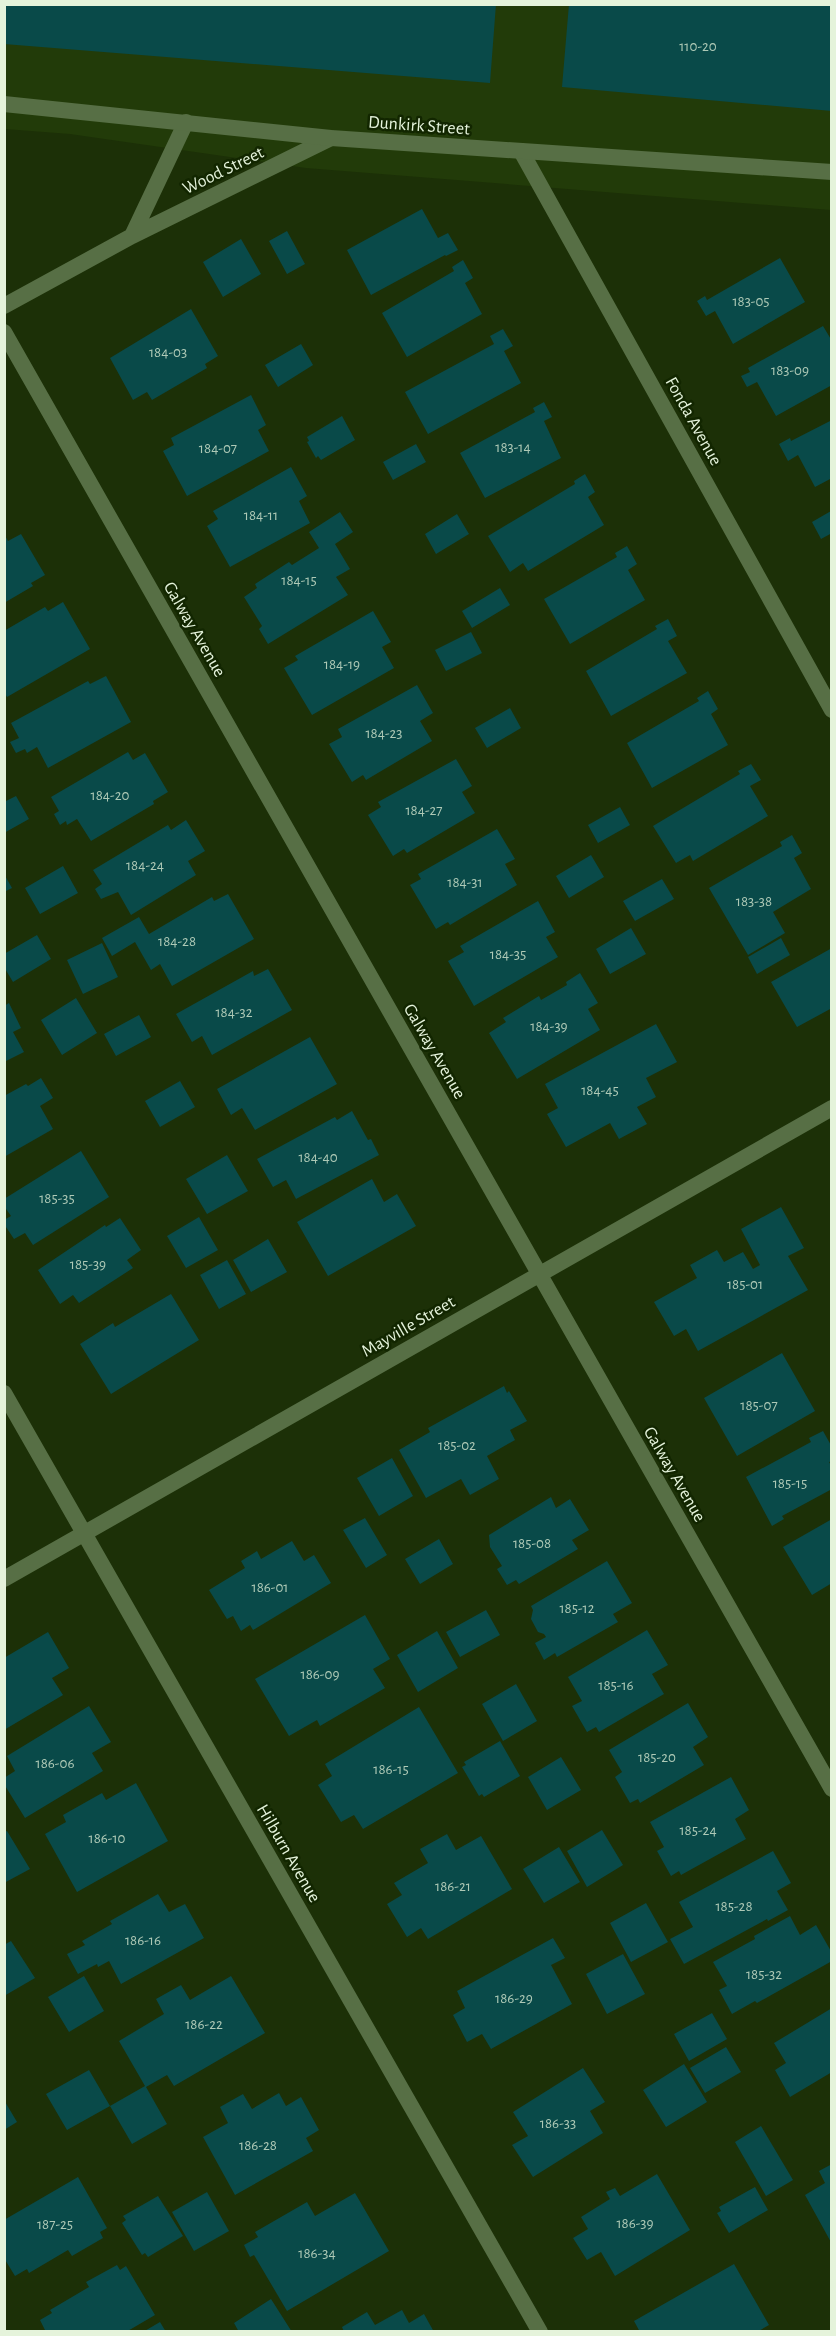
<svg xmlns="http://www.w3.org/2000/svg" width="836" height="2336" font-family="'Alegreya Sans',sans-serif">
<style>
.built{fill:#223b09}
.building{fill:#094a49}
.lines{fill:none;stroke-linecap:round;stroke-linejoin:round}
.minor{stroke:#576f45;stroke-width:16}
.secondary{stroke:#576f45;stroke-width:16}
.labels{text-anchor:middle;stroke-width:5;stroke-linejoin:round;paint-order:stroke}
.number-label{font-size:15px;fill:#aec9b6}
.street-label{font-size:18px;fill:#e5f3db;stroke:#122600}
</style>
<rect width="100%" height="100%" fill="#1c3007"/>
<path class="built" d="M4,5H831V210L306,168L70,134L5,129Z"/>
<path class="building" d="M4,4H496L490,83L4,44Z
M569,4H832V111L562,87Z
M422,209L438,238L448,233L458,250L446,256L445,255L371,295L347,250Z
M287,231L305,264L287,274L269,241Z
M241,239L261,274L223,297L203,262Z
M780,258L805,302L733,344L715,311L706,316L697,301L705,296L707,300Z
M463,260L473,278L465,283L482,314L407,357L382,313L454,271L452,267Z
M191,309L218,356L205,364L207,368L152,400L147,392L133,400L110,358Z
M823,326L832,341V385L776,416L757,382L747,387L741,376L750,372L748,368Z
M503,329L513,346L504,351L521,383L428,434L405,392L494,344L490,336Z
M301,344L313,365L278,387L265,365Z
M251,395L266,425L258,430L269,451L187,496L163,451L174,445L171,438Z
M544,402L552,417L544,421L561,458L485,498L460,453L535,412L533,408Z
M342,416L355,440L321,460L318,456L316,458L307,442L309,441L307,437Z
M832,420V478L815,487L798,455L788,461L779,444L790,438L791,441Z
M416,444L426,462L393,480L383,462Z
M291,467L307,496L299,501L310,523L230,567L207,526L218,519L213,511Z
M585,474L595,492L588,497L604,525L528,571L523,563L510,572L488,536L575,484L574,481Z
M831,511L832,533L821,539L812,522Z
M340,512L353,532L335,544L350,569L336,577L348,595L268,644L259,629L262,626L244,597L257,588L255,584L289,562L292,565L319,548L309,532Z
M457,514L469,534L436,554L425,534Z
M4,534L8,541L21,534L45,575L31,583L33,586L4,603Z
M627,546L637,564L628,570L645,600L570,644L544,599L617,557L615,553Z
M500,588L510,605L472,628L462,611Z
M63,602L90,649L7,697L4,692V631L45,607L48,611Z
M373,611L391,642L382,647L394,668L312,715L284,668L298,660L295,656Z
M668,619L677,636L668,641L687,673L611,716L586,671L657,629L655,626Z
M471,632L482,653L446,671L435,650Z
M106,676L131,722L48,768L37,747L27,753L25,749L16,753L10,742L19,738L11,723L88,681L90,684Z
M417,685L433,713L420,721L432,741L366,780L363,775L352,782L329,744L342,737L338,729Z
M708,691L718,709L711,714L728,745L652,788L627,743L699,701L697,698Z
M510,708L521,728L487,748L475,728Z
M128,752L133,760L145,753L168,792L153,801L154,804L91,841L77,819L67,825L66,821L60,825L54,814L59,811L51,797Z
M456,759L472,786L462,792L475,813L407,853L404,849L393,856L368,815L381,807L378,802Z
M751,764L761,780L750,786L768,816L693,861L690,855L676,863L653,826L740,774L738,771Z
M16,796L29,819L4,833V802Z
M620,807L630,825L598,843L588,825Z
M186,820L205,851L188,861L196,875L131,915L118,892L101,899L95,889L102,884L93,870L168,825L171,830Z
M497,829L515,859L505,864L517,885L450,925L448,922L436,929L410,885L421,879L418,874Z
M792,835L802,853L794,858L811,889L773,912L785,933L748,955L709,888L782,846L780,842Z
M591,855L604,877L569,898L556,876Z
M63,866L78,893L40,914L25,888Z
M4,874L12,888L4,892Z
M662,879L674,899L635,921L623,901Z
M228,894L254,939L172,986L160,964L151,970L135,942L112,956L102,938L139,917L149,934L212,897L214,901Z
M538,901L555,932L546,937L558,957L474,1006L448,961L464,952L460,946Z
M631,928L646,954L610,974L596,949Z
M37,935L51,959L13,982L4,967V954Z
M781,938L790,955L757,974L748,957Z
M102,943L118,977L83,994L67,960Z
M832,948V1008L797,1027L771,982Z
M268,969L292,1010L212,1055L202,1036L192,1042L176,1014L253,971L254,976Z
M580,973L598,1003L588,1009L600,1030L517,1079L489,1033L506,1022L503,1018L539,996L541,1000L567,985L566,982Z
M76,998L97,1033L62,1055L41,1020Z
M9,1003L21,1028L13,1032L24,1052L4,1062V1006Z
M139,1015L151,1037L116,1056L104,1034Z
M656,1024L677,1062L646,1078L656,1097L637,1107L647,1124L619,1139L610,1123L566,1147L547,1114L558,1108L545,1084Z
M310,1037L337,1084L255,1130L242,1108L231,1115L217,1089Z
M41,1078L53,1098L40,1106L53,1129L4,1157V1096L26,1084L28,1086Z
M180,1081L195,1107L160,1127L145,1101Z
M352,1111L368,1140L371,1139L379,1155L296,1199L286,1180L273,1187L257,1159L335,1117L337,1120Z
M81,1151L109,1197L33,1245L25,1233L14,1239L4,1224V1220L11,1216L4,1206V1199Z
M227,1155L248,1191L207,1214L186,1179Z
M372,1179L384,1202L397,1194L416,1226L328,1276L297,1222Z
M781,1207L804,1248L788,1256L808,1290L698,1351L686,1329L674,1336L654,1302L697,1278L690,1265L717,1250L724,1262L743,1252L753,1269L760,1265L741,1229Z
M199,1217L218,1250L186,1268L167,1236Z
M120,1218L141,1250L127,1260L133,1268L79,1303L73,1295L60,1304L38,1270L105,1225L106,1227Z
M268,1239L287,1272L251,1292L233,1260Z
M227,1260L246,1294L219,1309L200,1275Z
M171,1294L199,1340L111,1394L80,1344L113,1323L115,1327Z
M782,1353L815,1411L737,1456L704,1398Z
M504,1386L507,1393L509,1391L527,1421L510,1430L515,1440L487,1456L499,1479L470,1495L461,1479L426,1498L399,1450L430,1432L428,1428Z
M823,1431L832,1447V1461L829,1462L832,1467V1489L782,1516L784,1519L772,1526L746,1477L811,1442L809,1438Z
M392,1458L413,1496L379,1516L357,1478Z
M551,1497L556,1508L570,1499L589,1530L572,1540L578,1549L519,1584L516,1580L507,1585L497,1569L502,1566L490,1547L489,1535Z
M365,1518L387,1555L366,1568L343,1530Z
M832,1519V1583L812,1595L783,1547Z
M439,1539L453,1564L420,1584L405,1559Z
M292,1541L304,1561L314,1555L331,1583L253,1630L250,1625L241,1631L233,1616L227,1619L209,1590L245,1568L241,1561L257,1551L261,1559Z
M607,1561L632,1603L613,1614L618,1622L557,1657L555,1653L544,1660L535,1643L546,1637L544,1634L538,1632L531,1619L533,1610L531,1606Z
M486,1610L500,1635L460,1657L446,1632Z
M365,1615L390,1659L373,1669L385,1688L320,1726L317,1720L289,1736L255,1679Z
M647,1630L668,1665L652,1674L664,1694L599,1732L596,1727L587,1732L572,1706L582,1701L568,1677Z
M437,1631L458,1668L418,1692L397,1655Z
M48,1632L69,1668L52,1678L63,1695L4,1730V1658Z
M516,1684L537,1721L503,1741L482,1704Z
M688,1703L708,1737L693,1747L704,1765L640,1803L638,1799L630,1803L615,1777L622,1772L609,1750Z
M89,1706L111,1742L92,1753L103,1771L25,1818L4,1784V1778L15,1771L7,1756Z
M419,1707L458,1773L363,1829L354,1815L341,1822L318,1785L332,1776L325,1764Z
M500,1741L520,1776L484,1797L482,1794L479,1796L462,1767L466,1765L464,1762Z
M561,1757L581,1790L547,1810L528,1777Z
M731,1777L749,1810L735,1819L746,1839L681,1875L679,1871L671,1876L657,1851L664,1847L650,1822Z
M136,1783L168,1841L77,1892L45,1834L66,1822L63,1815L102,1793L106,1800Z
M602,1830L623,1865L587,1887L567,1851Z
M7,1831L30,1869L4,1883V1832Z
M447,1834L456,1850L481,1836L512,1889L428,1939L421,1928L407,1937L387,1904L402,1895L394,1883L428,1863L420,1849Z
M559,1847L580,1882L544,1903L523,1869Z
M773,1851L791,1883L777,1891L788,1910L768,1921L767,1919L684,1964L670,1939L693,1927L679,1902Z
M158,1894L169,1912L185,1904L204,1938L121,1984L109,1961L98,1967L97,1964L78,1974L67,1954L85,1945L82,1941L112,1924L110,1921Z
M646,1903L668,1942L631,1962L610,1923Z
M790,1916L800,1935L816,1925L832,1953V1961L757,2003L755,2001L732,2014L719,1990L727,1986L713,1962L755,1939L754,1936Z
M553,1938L565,1958L551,1965L572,2004L491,2049L482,2034L467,2042L453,2015L465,2008L457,1991Z
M11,1941L35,1978L4,1996V1945Z
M623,1954L645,1994L607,2014L586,1974Z
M84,1976L104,2011L69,2032L48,1997Z
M231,1976L265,2033L174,2086L167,2075L146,2087L167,2124L132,2144L110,2106L67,2130L46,2094L89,2070L110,2106L145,2086L119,2041L164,2014L156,1999L181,1985L190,2000Z
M832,2008V2072L790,2097L775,2070L786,2063L774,2043Z
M712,2013L727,2039L689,2061L674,2034Z
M726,2047L741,2072L705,2093L690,2068Z
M684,2064L707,2102L666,2127L643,2090Z
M583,2068L605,2102L590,2111L603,2133L533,2177L512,2145L528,2136L513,2112Z
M279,2093L286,2106L301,2097L319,2130L306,2138L313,2151L235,2195L203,2137L228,2123L220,2107L243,2094L252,2109Z
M4,2100L17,2122L4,2130Z
M761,2126L793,2180L766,2196L735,2142Z
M832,2164V2244L805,2195L825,2183L819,2171Z
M657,2174L690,2230L615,2276L601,2252L587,2260L573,2238L588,2229L581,2217L610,2199L606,2192L615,2188L620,2196Z
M78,2177L107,2228L100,2232L103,2238L72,2256L68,2250L29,2273L27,2269L15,2276L4,2258V2220Z
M755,2187L768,2210L729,2233L717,2213L721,2211L719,2207Z
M207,2192L229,2231L194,2251L172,2212Z
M355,2193L389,2251L287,2311L254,2255L250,2257L244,2245L258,2237L255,2232L307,2202L315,2216Z
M158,2196L183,2236L148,2257L145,2253L142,2255L122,2223L126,2220L123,2216Z
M734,2264L769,2325L757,2332H640L634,2321Z
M117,2265L120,2270L126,2266L155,2315L126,2332H46L40,2320L52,2313L50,2310L89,2287L86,2282Z
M271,2299L292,2332H239L234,2323Z
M402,2310L409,2323L424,2314L434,2332H344L342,2327L367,2312L375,2325Z
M160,2322L166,2332H143Z"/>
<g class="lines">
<path class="minor" d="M521,151L832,710
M132,236L186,122
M4,306L132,236L331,138
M4,332L832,1789
M4,1393L540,2332
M4,1579L832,1108"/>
<path class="secondary" d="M4,104L331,138L832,172"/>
</g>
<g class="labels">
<g class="number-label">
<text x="698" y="51">110-20</text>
<text x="751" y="306">183-05</text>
<text x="168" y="357">184-03</text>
<text x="790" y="375">183-09</text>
<text x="513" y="452">183-14</text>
<text x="218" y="453">184-07</text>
<text x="261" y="520">184-11</text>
<text x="299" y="585">184-15</text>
<text x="342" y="669">184-19</text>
<text x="384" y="738">184-23</text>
<text x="110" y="800">184-20</text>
<text x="424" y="815">184-27</text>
<text x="145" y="870">184-24</text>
<text x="465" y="887">184-31</text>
<text x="754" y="906">183-38</text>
<text x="177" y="946">184-28</text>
<text x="508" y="959">184-35</text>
<text x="234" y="1017">184-32</text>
<text x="549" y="1031">184-39</text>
<text x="600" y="1095">184-45</text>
<text x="318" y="1162">184-40</text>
<text x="57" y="1203">185-35</text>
<text x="88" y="1269">185-39</text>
<text x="745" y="1289">185-01</text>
<text x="759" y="1410">185-07</text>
<text x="457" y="1450">185-02</text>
<text x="790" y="1488">185-15</text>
<text x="532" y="1548">185-08</text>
<text x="270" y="1592">186-01</text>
<text x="577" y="1613">185-12</text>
<text x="320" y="1679">186-09</text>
<text x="616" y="1690">185-16</text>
<text x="657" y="1762">185-20</text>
<text x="55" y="1768">186-06</text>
<text x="391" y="1774">186-15</text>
<text x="698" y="1835">185-24</text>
<text x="107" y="1843">186-10</text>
<text x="453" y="1891">186-21</text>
<text x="734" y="1911">185-28</text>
<text x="143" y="1945">186-16</text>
<text x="764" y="1979">185-32</text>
<text x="514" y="2003">186-29</text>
<text x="204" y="2029">186-22</text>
<text x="558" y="2128">186-33</text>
<text x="258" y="2150">186-28</text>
<text x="635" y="2228">186-39</text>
<text x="55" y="2229">187-25</text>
<text x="317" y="2258">186-34</text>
</g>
<g class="street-label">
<text transform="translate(419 125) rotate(4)" y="6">Dunkirk Street</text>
<text transform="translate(223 170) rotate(-26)" y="6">Wood Street</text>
<text transform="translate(694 421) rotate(61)" y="6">Fonda Avenue</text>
<text transform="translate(195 629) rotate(60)" y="6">Galway Avenue</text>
<text transform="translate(435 1051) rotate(60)" y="6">Galway Avenue</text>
<text transform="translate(408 1326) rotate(-30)" y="6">Mayville Street</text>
<text transform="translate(675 1474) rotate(60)" y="6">Galway Avenue</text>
<text transform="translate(289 1853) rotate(60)" y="6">Hilburn Avenue</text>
</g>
</g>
<rect width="836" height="2336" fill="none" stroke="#e5f3db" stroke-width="12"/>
</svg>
